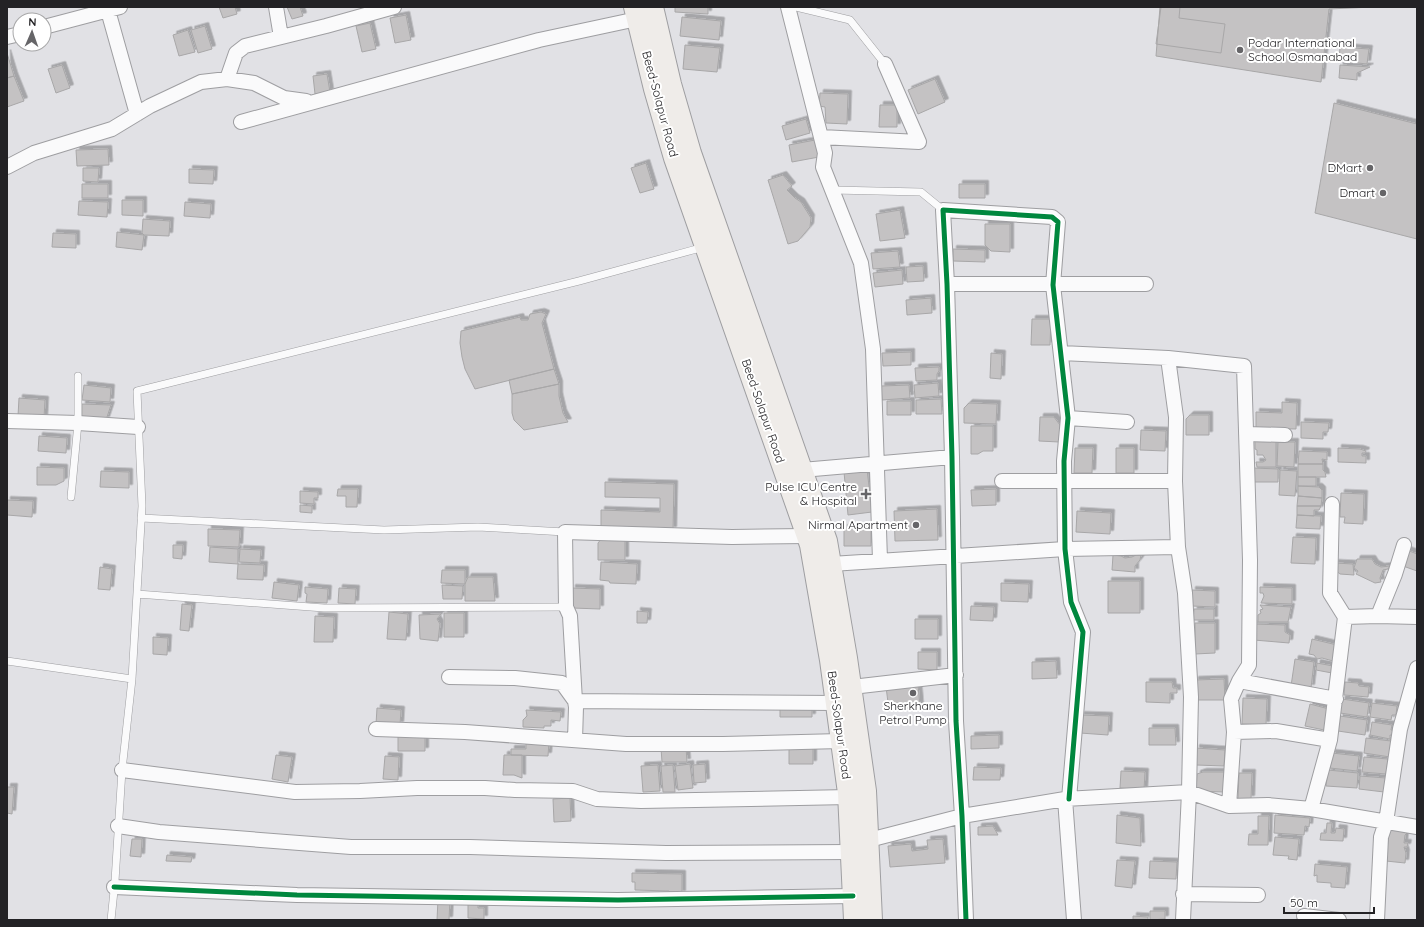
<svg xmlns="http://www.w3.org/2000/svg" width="1424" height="927" font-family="Quicksand,sans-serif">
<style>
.building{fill:#c4c2c3;stroke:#a8a7a8;filter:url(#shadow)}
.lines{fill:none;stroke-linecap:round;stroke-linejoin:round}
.service-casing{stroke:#9e9ea1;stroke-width:8}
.minor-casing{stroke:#9e9ea1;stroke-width:16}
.secondary-casing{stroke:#9e9ea1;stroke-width:22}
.service{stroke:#fafafb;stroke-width:7}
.minor{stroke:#fafafb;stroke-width:14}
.secondary{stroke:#efece9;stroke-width:20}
.cycleway-casing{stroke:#fff;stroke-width:8}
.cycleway{stroke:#00873e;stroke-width:5}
.poi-dot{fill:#666568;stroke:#fff;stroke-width:1.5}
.labels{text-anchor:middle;stroke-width:4;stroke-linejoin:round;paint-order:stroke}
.poi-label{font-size:12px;fill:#232225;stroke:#fff;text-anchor:end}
.street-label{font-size:12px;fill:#232225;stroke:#fff}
</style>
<defs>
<filter id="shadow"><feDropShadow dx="3.5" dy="-3.5" stdDeviation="0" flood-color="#0004"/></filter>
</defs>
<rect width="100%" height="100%" fill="#e1e1e5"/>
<path class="building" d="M219,7H235L237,14L223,18Z
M287,7H300L303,16L292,19Z
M675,7H708V14L675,12Z
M1160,7H1373L1329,9L1321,82L1156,56Z
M1161,7H1180L1179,18L1225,24L1221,53L1156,44Z
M406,15L411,40L395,43L390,18Z
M682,17L721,21L719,40L680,36Z
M370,23L376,49L362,52L356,26Z
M205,26L212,49L198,53L191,30Z
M188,30L195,52L179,56L173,35Z
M685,45L720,48L717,72L683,69Z
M1340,47L1369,49L1367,64L1339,61Z
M7,53L14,76L7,78Z
M62,65L70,88L56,93L48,69Z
M1340,65L1370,67L1357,73V80L1339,78Z
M327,74L330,92L315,94L313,76Z
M14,76L24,101L7,107V78Z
M935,79L945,102L918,114L908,90Z
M820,93L848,94L847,124L826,123L825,107L819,106Z
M1334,103L1417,124V239L1315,213Z
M880,105H897V127H879Z
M806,119L810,133L786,140L782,126Z
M815,140L819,157L792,162L789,145Z
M108,149L109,165L77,166L76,150Z
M646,163L654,189L640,193L631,168Z
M83,168H99L98,182L83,181Z
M189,169L214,170L213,184L189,183Z
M783,175L792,186L787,190L795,198L801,202L811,218L810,227L798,241L788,244L768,180Z
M82,184H108V198H82Z
M959,184H985V198H959Z
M122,200H143V216L122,215Z
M79,201L108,202L107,217L78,215Z
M185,202L211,204L210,218L184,216Z
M900,210L905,238L880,241L876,214Z
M143,219L170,221L169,236L144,235L142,233Z
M985,224H1010V252L991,251L985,245Z
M117,232L144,235L142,250L116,247Z
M53,233L76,234V248L52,247Z
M953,249L985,250V262L953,261Z
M898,251L900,267L873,269L871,253Z
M923,266L924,281L907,282L906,267Z
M902,270L903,284L875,287L873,273Z
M931,298L932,313L907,315L906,300Z
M541,312L546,314L542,323L554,369L475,389L465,369L462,357L460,343L461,331L520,317L521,320H528L530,314Z
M1032,319H1051L1050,345H1031Z
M911,352V365L883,366L882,353Z
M991,353L1002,354L1001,379L990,378Z
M939,367V371L937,374V380L916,381L915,368Z
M554,369L559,384L512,394L509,380Z
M938,383L939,396L915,398L914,385Z
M559,384V396L563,413L568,422L524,430L514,420L512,413V394Z
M84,385L111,388L110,402L82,400Z
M909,385L910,398L882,400L881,386Z
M19,398L45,400L44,418L18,416Z
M941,399L942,414H916V400Z
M887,401H911V415H887Z
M1282,402L1297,403L1296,429L1256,428V412L1282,413Z
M969,403L997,404L996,424L964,423V408Z
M82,404L111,405L106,420L82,419Z
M1190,415H1209V435H1186V419Z
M1040,417H1054L1060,425L1059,442L1039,441Z
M1301,422L1329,423L1328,432H1323V439L1301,438Z
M971,426H993V451H983L978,454H971Z
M1141,430L1166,431L1165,451L1140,450Z
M39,436L67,438L66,453L38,451Z
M1255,440L1276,441V467H1257L1256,462H1263L1266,460L1263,455H1257V450L1255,449Z
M1278,442H1295L1294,467L1277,466Z
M1075,448H1093L1092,473H1074Z
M1116,448H1134V473H1116Z
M1338,448L1360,449L1366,451L1365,453H1362V456H1366V463L1338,462Z
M1299,451L1327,452V460L1322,459L1323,464H1298Z
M1298,464H1323V470L1325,472L1326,477H1298Z
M37,467L64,468V481L56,485H37Z
M1254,468L1278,469V482H1254Z
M867,469L872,512L848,515L844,472Z
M1280,470L1297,471L1295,496L1279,495Z
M101,471L129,472V488L100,487Z
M1298,477H1316V486H1298Z
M605,482L674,484L673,530L601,528V510L660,512V498L605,497Z
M1298,486L1319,487L1322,490V498L1298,496Z
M338,489H358L357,507H346V496H337Z
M996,489V505L972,506L971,490Z
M300,491L318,492V498H314V504L300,503Z
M1341,493L1364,494L1363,524L1344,523L1345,517H1340Z
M1298,496L1322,498L1321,506H1297Z
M7,500L33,501L32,517L7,515Z
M300,505L312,506V513L300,512Z
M1297,506H1321L1319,510H1314V516L1297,515Z
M937,509L938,540L895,541L894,511Z
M1077,511L1111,513L1110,534L1076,532Z
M1297,515L1321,516L1320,529L1296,528Z
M844,528L871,529V546H844Z
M208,529L240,530L239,547L208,546Z
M1293,537L1316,538L1315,564L1291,563Z
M602,538L625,539V560H598V543Z
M173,545H183L182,559L173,558Z
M210,547L238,549V564L209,562Z
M240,549L261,550L260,563L239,562Z
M1407,550L1417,554V571L1403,566Z
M1113,555L1121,556L1125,558L1132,557L1136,555H1141L1140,560L1135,566V572L1112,570Z
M1357,559H1372L1375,564L1381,567L1390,566L1388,569L1383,570L1380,578L1381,582L1375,583L1356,574L1358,571L1354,568Z
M601,562L637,564L636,584L610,583L609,581L600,580Z
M1335,563L1353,564L1354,575L1340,574L1335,570Z
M238,564L264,565L263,580L237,579Z
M100,567L112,569L110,590L98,589Z
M442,570H465V584L441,583Z
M468,577H493L495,601H465V584Z
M1108,581H1140V613H1108Z
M274,582L299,585L297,601L272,598Z
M1001,583L1029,584L1028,602L1001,601Z
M442,585L463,586L462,599H443Z
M305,587L328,589L327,603L306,602L307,594L305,593Z
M1260,587L1292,588V604L1261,603L1264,596L1263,593H1260Z
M339,588L356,589L355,604L338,603Z
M572,588L600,589V609L572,608Z
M1192,590L1215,591V607L1192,606Z
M182,604L192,605L189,631L180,630Z
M1260,605L1291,607L1288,622H1258V615L1261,613L1260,610L1263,609Z
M971,606L994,607L993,621L970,620Z
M1194,609H1214V620H1193Z
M637,611L648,612L647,623H637Z
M389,612L408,614L406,640L387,639Z
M444,613H464V637H444Z
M441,614L437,619L440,624L438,641L420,639L419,615Z
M315,616L334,617L333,642H314Z
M915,619H938V639H915Z
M1195,623H1215V653L1195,654Z
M1254,624L1285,625V632L1290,635L1289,643L1254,640Z
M153,637L168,638L167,655L153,654Z
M1312,639L1337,645L1333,661L1322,658L1317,659L1314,655L1309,654Z
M918,652H937V670L918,669Z
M1295,659L1314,662L1311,688L1291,686Z
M1056,661L1057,678L1032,679V662Z
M1317,663L1333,666L1332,673L1316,670Z
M1224,679L1225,700H1195V680Z
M1146,682H1172L1173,688H1177V693H1170V703L1146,702Z
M1345,682L1358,683L1359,686L1369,687L1368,697L1344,695Z
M918,684L920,707L889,710L886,687Z
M1243,698L1267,699L1266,725L1242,724Z
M1342,699L1369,703L1367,717L1340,713Z
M1372,703L1397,706L1396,715H1392L1391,720L1370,717Z
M1310,704L1329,709L1324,730L1305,726Z
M780,706H812V717H780Z
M377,708L401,710L400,725L376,724Z
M526,710L561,712L560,721L551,720V726H544V728L523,727V720L527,716Z
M1081,715L1109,716L1108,735L1080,733Z
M1340,716L1367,720L1365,735L1338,731Z
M1372,722L1392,725L1391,730L1396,731V736L1390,735V739L1370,735Z
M1149,728H1175L1176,745H1149Z
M398,735H425V751H398Z
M999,735V748L971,749V736Z
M1366,738L1391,741L1390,757L1364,753Z
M526,741L549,742L548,756L511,755V749H526Z
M686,747L687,762H662L661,748Z
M789,747H813V764H789Z
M1196,748L1225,750L1224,766L1196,765Z
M1332,753L1359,756L1357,771L1330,768Z
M276,755L292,757L288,782L272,779Z
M504,755H522V778L514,775H503Z
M385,756L399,757L398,780L383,779Z
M1364,757L1388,759L1386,774L1362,772Z
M690,764L693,788L678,790L675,766Z
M705,764L706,782L694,783L693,765Z
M658,765L660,791L643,792L641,766Z
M673,765L675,792H663L661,766Z
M974,767L1001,768L1000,780H973Z
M1328,770L1358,773L1357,788L1326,786Z
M1121,771L1145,772L1144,790L1120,788Z
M1203,772H1225L1224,792L1196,791L1197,774Z
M1239,773H1252L1251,799H1238Z
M1360,776L1386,778L1384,792L1359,789Z
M7,787H14L12,814L7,813Z
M570,798L571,821L554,822L553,799Z
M1117,815L1140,818L1141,846L1116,843Z
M1275,815L1310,818L1309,827L1305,826L1304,835L1274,833Z
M1258,816H1269L1268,845H1248L1249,834H1258Z
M1327,823H1332L1331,833H1335L1336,828L1344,829L1343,841L1320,840L1321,833H1326Z
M993,826L998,835H978V827Z
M1389,830L1404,831L1407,833L1405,835L1404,843H1408L1407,847H1404L1406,853L1405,863L1386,861Z
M1275,837L1299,839L1297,860L1288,859L1289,856L1273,855Z
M132,839H142L141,857L130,856Z
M943,839L945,863L890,867L888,846L911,844L912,851L928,849L927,840Z
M167,855L192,857L191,862L166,861Z
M1117,860L1135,861L1132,888L1115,886Z
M1150,861L1177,862L1176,879L1149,878Z
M1315,864L1347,867L1345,888L1331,887V883L1317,882V875L1314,876Z
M632,873L682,874V894L670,893L669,891L635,890V882H632Z
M438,899H450L449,920H437Z
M468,901H478V908H484V919L468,918Z
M1150,911H1165V919L1150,920Z
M1133,916L1148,917V920H1133Z"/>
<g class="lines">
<defs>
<path id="service" d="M796,7L850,20L885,64
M833,190L921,192L943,210
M71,497L78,423V376
M141,518L384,530L478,527L565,532
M137,594L324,608L566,607
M7,661L132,679
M111,920L115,881L122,770L132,679L142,506L137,391L579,281L704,247"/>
<path id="minor" d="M107,7L137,114
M276,7L281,37
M788,7L825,153L823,167L861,263L873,349L880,560
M44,27L120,7
M7,37L20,34
M227,79L236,53L245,46L326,26L394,7
M241,122L539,40L637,19
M821,137L919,142L885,64
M7,167L34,153L112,129L150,106L201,82L227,79L254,83L284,98L306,101
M947,284H1146
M1061,353L1168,358L1244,366L1250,560L1249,665L1239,681L1231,699L1234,732L1229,806
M1168,358L1176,417L1175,481L1178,547L1185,593L1191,697L1189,792L1183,920
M1068,418L1127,422
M7,421L78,423L138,427
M1246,434L1285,435
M802,470L952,457
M1002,481H1175
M831,564L1065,549L1178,547
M1378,616L1395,574L1404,545
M1345,617L1378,616L1417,617
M449,677L515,678L562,683L575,701L570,616L566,607L565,532L732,537L807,536
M1239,681L1336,699
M852,687L956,675
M376,729L465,732L626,744H723L841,741
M1234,732L1276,731L1330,740
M575,740L576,707L575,701L836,703
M122,770L295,792L360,791L417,788H485L515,790L573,791L597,799L641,801L849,797
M1065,799L1074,920
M1311,809L1330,740L1345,617L1330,593L1332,504
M118,826L159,832L351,847H470L666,853L851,852
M869,840L962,816L1065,799L1189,792L1229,806L1268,805L1311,809L1417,827
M114,887L297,895L618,900L853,896
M1183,894L1258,895
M1304,916L1339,920
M966,920L962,816L956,721L952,457L947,284L943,210L1052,217L1058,222L1053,285L1068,418L1064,461L1065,549L1071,602L1083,632L1069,799
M1377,920L1381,837L1386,822L1400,729L1417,668"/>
<path id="secondary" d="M634,7L654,89L674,158L810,545L830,660L848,793L854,920
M653,7L671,84L691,153L827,541L847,658L866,791L872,920"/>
</defs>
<use href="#service" class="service-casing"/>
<use href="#minor" class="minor-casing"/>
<use href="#secondary" class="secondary-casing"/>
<use href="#service" class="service"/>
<use href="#minor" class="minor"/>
<use href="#secondary" class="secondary"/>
<defs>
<path id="cycleway" d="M114,887L297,895L618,900L853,896
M966,920L962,816L956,721L952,457L947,284L943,210L1052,217L1058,222L1053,285L1068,418L1064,461L1065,549L1071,602L1083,632L1069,799"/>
</defs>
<use href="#cycleway" class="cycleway-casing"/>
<use href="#cycleway" class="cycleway"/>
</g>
<g class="poi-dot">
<circle cx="1240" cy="50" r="4"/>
<circle cx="1370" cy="168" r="4"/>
<circle cx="1383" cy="193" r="4"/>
<path d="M864 488h4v4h4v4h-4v4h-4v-4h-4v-4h4z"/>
<circle cx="916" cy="525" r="4"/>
<circle cx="913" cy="693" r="4"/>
</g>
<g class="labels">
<g class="poi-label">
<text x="1248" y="47" text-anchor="start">Podar International<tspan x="1248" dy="14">School Osmanabad</tspan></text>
<text x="1362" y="172">DMart</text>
<text x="1375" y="197">Dmart</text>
<text x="857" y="491">Pulse ICU Centre<tspan x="857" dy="14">&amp; Hospital</tspan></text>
<text x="908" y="529">Nirmal Apartment</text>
<text x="913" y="710" text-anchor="middle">Sherkhane<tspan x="913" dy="14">Petrol Pump</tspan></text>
</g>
<g class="street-label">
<text transform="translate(660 104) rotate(75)" y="4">Beed-Solapur Road</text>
<text transform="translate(763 411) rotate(71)" y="4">Beed-Solapur Road</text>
<text transform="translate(839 725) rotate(82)" y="4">Beed-Solapur Road</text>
</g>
</g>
<rect width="1424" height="927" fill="none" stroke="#232225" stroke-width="16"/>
<g transform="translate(32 32) rotate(2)"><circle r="19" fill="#ffffff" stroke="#a7a7a8"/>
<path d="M0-3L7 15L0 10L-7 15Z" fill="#666568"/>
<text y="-6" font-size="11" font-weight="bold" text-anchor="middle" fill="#232225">N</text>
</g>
<path d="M1284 907v6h90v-6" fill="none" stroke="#232225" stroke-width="2"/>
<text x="1290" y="907" font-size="12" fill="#232225" stroke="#ffffff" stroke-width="3" paint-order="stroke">50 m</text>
</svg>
